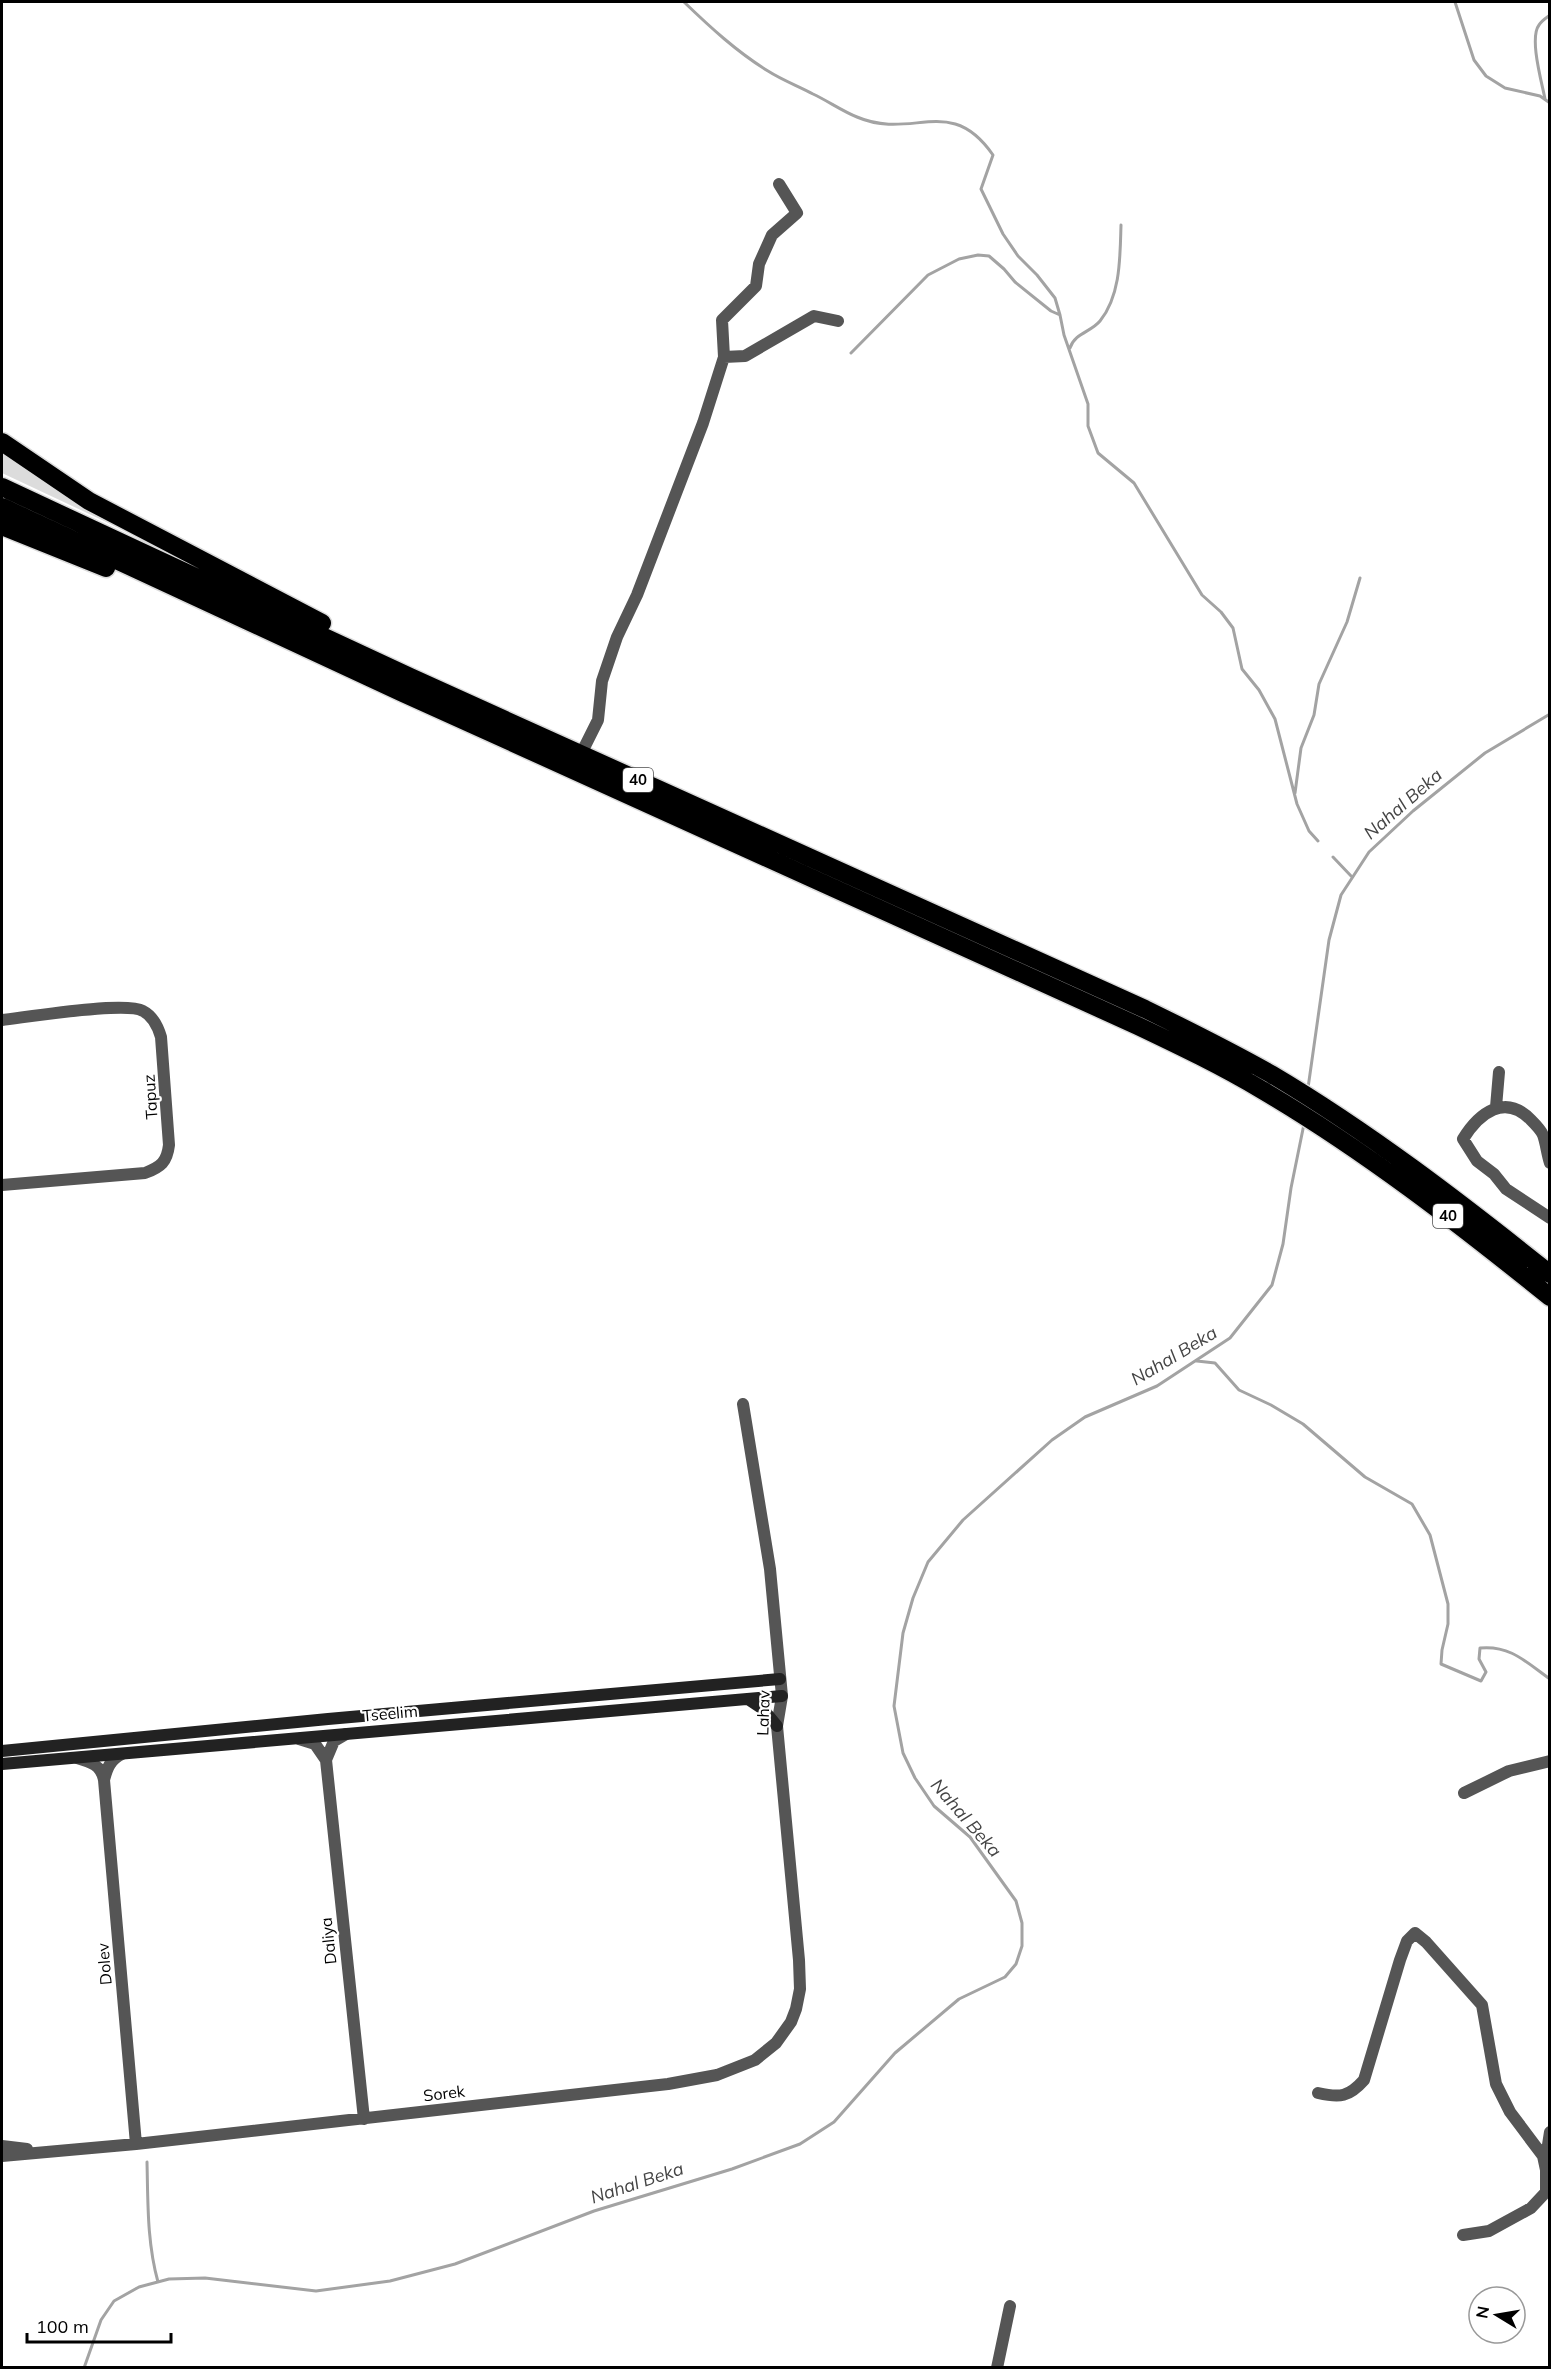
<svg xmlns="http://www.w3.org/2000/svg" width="1551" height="2369" font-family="Mulish,sans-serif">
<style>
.green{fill:#dcdcdc}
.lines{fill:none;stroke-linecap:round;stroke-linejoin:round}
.stream{stroke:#a3a3a3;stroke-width:3}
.highway-casing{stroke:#dbdbdb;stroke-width:21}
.street{stroke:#555;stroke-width:12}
.secondary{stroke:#222;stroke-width:12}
.highway{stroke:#000;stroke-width:18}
.labels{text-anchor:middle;stroke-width:4.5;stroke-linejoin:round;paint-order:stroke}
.shield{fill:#fff;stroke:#4c4c4c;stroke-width:1.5}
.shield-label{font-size:15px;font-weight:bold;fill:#000}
.street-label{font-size:16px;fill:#000;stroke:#fff}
.water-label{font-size:18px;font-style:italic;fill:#444;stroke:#fff}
</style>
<rect width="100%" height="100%" fill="#fff"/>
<path class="green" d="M2,449L183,558L2,473Z"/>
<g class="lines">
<path class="stream" d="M684,2C710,27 737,52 768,71C782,80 798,86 813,94C828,101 842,111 857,117C913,141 950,93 993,155L981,189L1003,234L1018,256L1037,275L1055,298L1060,315
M1455,2L1474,60L1486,76L1505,88L1540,96L1550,103
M1545,99C1542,83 1529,38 1539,25C1541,21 1546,18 1550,15
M1070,348C1075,333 1091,332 1100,321C1121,295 1120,256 1121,225
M851,353L928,275L959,259L978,255L989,256L1004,269L1015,282L1051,311L1060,315L1064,335L1088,404V426L1098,453L1134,483L1202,595L1221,612L1233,628L1242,669L1259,690L1275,719L1297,804L1309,831L1318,841
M1295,793L1301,748L1314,715L1319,684L1347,622L1360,578
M1333,857L1352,877
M1308,1088L1329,940L1341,895L1369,852L1413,811L1485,753L1550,714
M1197,1361L1215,1363L1239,1390L1271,1405L1303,1424L1365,1477L1412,1504L1430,1535L1448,1604V1624L1442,1650L1441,1664L1481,1681L1486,1672L1479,1659L1480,1648C1510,1645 1526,1662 1550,1679
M147,2162C148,2203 147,2242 158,2282
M84,2368L101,2320L114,2301L139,2287L169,2279L205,2278L316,2291L390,2281L455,2264L594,2211L732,2169L800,2144L834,2122L895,2053L959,1999L1005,1977L1016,1964L1022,1946V1923L1016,1901L970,1837L934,1806L915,1778L903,1753L894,1706L903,1633L913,1598L928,1562L963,1520L1052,1440L1085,1417L1157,1386L1230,1338L1272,1285L1283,1244L1291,1188L1304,1124"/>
<defs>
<path id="highway" d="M2,442L89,501L322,623
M2,487L410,677L1145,1009C1188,1030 1230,1051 1271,1074C1369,1132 1461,1203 1550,1274
M2,507L403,693L1138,1026C1180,1046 1222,1066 1262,1090C1364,1150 1458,1223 1550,1297
M2,526L106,568"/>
</defs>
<use href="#highway" class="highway-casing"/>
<path class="street" d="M724,357L745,356L814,316L838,321
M581,754L598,720L602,681L617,637L637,595L703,423L724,357L722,320L756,286L759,264L772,235L797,213L779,184
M2,1020C28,1017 125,1001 143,1011C153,1016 158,1027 161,1037L169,1145C167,1162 161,1167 145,1173L2,1185
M1496,1107L1499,1072
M1550,1163C1547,1154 1546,1143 1543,1135C1541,1130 1535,1124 1531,1120C1505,1093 1479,1113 1463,1139L1477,1161L1494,1174L1506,1189L1550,1218
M299,1739L315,1744L326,1760L364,2119
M77,1758C91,1762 101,1765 104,1780L136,2144
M326,1760L334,1741L346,1734
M104,1780C107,1768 110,1760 122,1754
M1464,1793L1509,1771L1550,1761
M1318,2093C1340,2098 1349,2097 1364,2080L1400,1960L1407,1941L1415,1933L1426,1942L1482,2005L1496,2084L1510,2112L1543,2156
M2,2146L27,2149
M2,2156L136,2144L668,2084L717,2075L755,2060L776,2043L791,2022L796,2009L800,1989L799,1960L777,1726L782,1696L770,1569L743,1404
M1463,2235L1489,2231L1531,2208L1546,2192V2170L1543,2156L1548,2145L1550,2132
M997,2368L1010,2306"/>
<path class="secondary" d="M748,1699L763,1709L777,1726
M2,1751L328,1719L780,1679
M2,1764L782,1696"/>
<use href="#highway" class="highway"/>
</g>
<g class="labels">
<g class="shield">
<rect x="623" y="768" width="30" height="24" rx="4.5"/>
<rect x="1433" y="1204" width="30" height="24" rx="4.5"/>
</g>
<g class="shield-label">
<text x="638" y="785">40</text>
<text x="1448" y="1221">40</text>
</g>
<g class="street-label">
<text transform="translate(150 1097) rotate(-94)" y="6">Tapuz</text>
<text transform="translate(390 1713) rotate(-5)" y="6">Tseelim</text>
<text transform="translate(763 1713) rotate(-88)" y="6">Lahav</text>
<text transform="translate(328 1941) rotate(-96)" y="6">Daliya</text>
<text transform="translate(104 1964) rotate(-95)" y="6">Dolev</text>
<text transform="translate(444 2093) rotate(-7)" y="6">Sorek</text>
</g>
<g class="water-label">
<text transform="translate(1403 804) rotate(-41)" y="6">Nahal Beka</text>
<text transform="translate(1174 1356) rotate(-31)" y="6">Nahal Beka</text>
<text transform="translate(966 1818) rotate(49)" y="6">Nahal Beka</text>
<text transform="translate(637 2183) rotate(-18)" y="6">Nahal Beka</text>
</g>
</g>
<rect width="1551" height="2369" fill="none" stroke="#000000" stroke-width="6"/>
<g transform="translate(1497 2315) rotate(281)"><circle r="28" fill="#ffffff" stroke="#999999" stroke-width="1.5"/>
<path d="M0-4.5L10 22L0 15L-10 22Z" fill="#000000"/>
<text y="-9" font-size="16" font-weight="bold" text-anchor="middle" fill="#000000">N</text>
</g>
<path d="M27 2333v9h144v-9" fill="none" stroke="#000000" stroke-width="3"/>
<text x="36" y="2333" font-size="18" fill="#000000" stroke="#ffffff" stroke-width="4.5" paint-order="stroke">100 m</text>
</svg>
